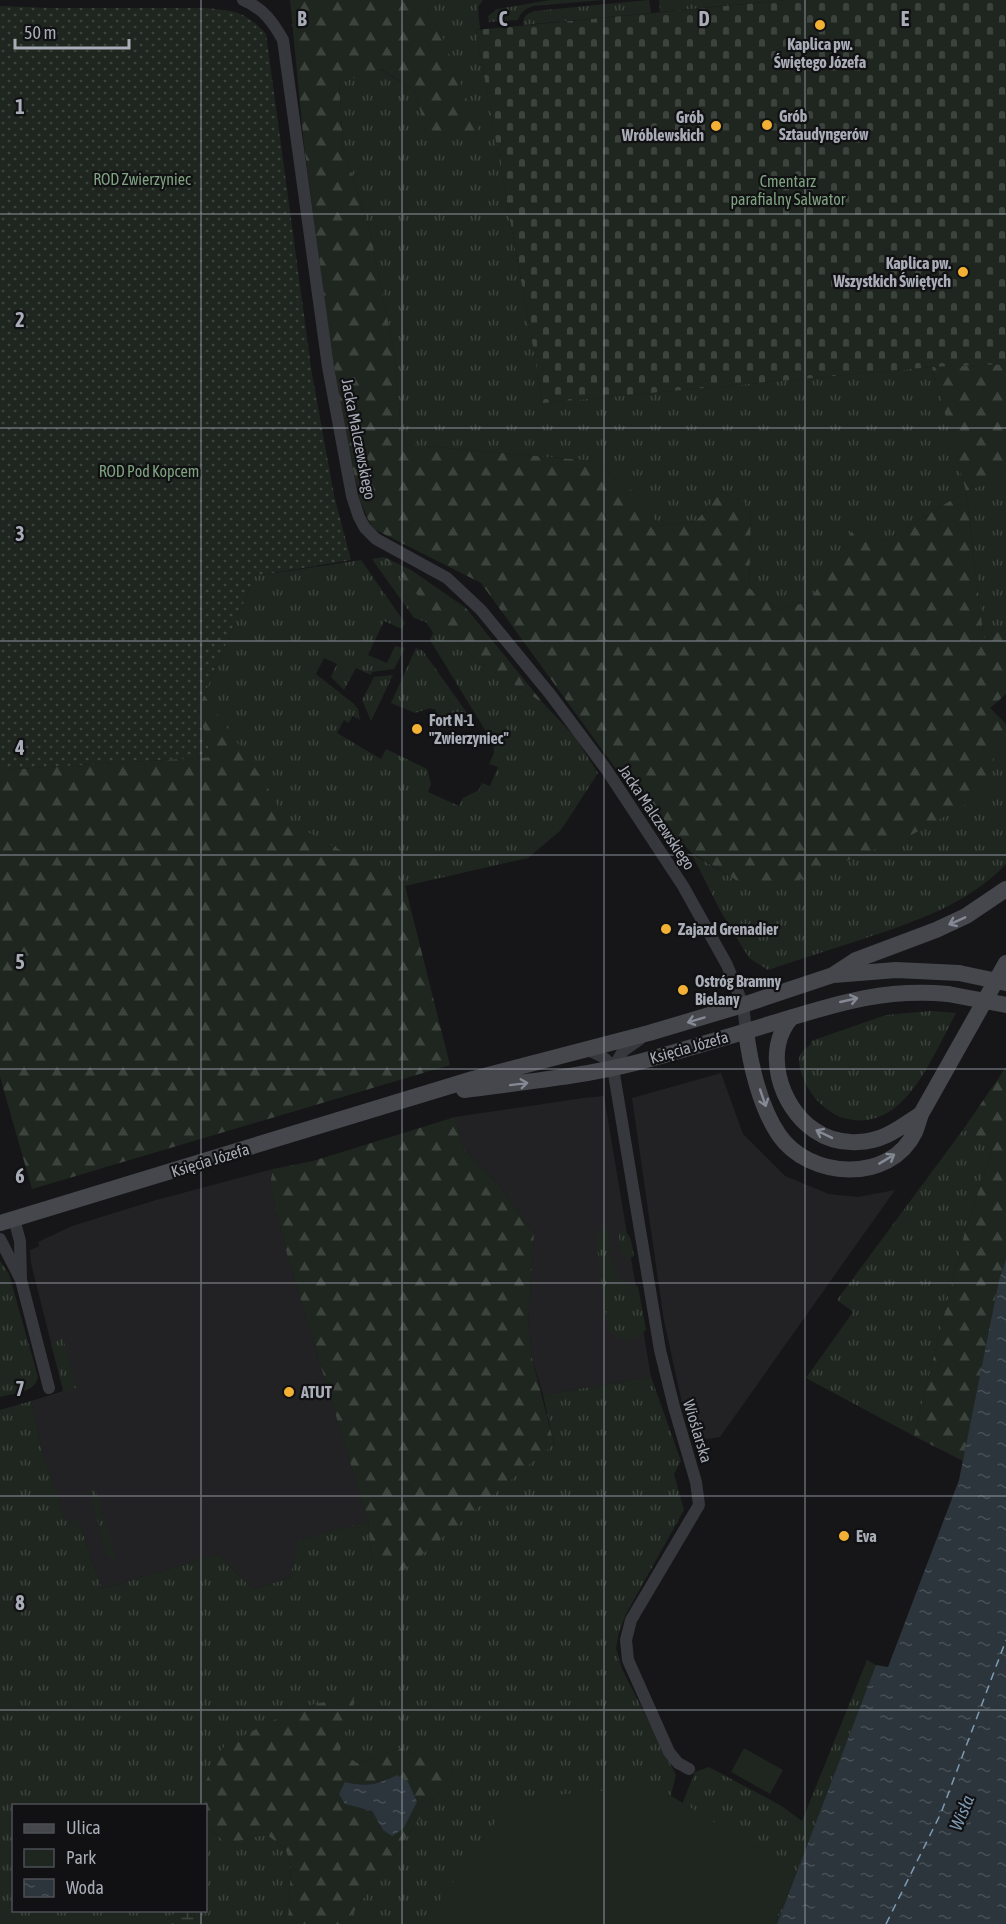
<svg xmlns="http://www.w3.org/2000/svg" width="1006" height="1924" font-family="'Asap Condensed',sans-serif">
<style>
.built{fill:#222225}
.grass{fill:url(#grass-tufts)}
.forest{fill:url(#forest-firs);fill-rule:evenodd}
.wetland{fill:url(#wetland-marsh)}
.cemetery{fill:url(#cemetery-stones)}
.park{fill:#1e261f}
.garden{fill:url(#garden-dots)}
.water{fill:url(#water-ripples)}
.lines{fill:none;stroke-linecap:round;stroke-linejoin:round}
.ferry{stroke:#7f9bb3;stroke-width:1.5;stroke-dasharray:8 6;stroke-linecap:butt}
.street{stroke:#37383d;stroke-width:12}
.secondary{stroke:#45474d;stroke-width:16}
.secondary-bridge{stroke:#45474d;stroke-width:16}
.oneway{stroke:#858993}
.grid{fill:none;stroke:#a8adb8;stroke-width:1.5;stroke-opacity:0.55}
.poi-dot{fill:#f2b134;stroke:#111113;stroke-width:2}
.labels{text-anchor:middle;stroke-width:4.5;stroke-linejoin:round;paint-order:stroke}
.poi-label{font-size:16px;font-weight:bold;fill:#a8adb8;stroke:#111113;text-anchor:start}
.park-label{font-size:16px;fill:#7fa381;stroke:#111113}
.street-label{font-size:16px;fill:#a8adb8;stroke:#111113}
.water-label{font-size:18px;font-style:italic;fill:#7f9bb3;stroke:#111113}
.grid-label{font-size:20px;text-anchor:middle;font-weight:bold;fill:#a8adb8;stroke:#111113;stroke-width:4.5;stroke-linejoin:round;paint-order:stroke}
</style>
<defs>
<pattern id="grass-tufts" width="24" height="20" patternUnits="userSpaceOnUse" patternTransform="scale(1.5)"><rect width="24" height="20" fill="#1e261f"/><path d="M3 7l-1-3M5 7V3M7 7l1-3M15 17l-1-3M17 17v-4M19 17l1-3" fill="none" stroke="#3c433d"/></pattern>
<pattern id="forest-firs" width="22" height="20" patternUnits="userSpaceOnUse" patternTransform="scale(1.5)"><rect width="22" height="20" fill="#1e261f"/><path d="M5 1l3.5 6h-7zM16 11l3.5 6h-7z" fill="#3c433d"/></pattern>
<pattern id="wetland-marsh" width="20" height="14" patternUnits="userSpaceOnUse" patternTransform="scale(1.5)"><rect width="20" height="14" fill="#1e261f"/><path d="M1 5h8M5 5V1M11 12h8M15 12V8" fill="none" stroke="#3c433d"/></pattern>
<pattern id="cemetery-stones" width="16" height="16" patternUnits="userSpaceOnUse" patternTransform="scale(1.5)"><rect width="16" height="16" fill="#1e261f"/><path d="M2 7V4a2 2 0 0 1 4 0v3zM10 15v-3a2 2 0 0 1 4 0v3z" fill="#3c433d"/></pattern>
<pattern id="garden-dots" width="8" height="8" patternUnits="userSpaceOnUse" patternTransform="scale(1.5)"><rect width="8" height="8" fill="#1e261f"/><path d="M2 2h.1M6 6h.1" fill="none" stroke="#3c433d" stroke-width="1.8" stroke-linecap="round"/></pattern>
<pattern id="water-ripples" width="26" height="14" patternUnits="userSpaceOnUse" patternTransform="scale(1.5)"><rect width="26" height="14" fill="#2c353c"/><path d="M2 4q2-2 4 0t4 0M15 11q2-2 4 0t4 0" fill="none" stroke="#485056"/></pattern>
</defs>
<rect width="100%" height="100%" fill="#161618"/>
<path class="built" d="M721,1073L743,1134L785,1176L829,1194L858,1197L895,1190L720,1437L694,1441L684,1412L664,1321L632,1098Z
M604,1096L651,1377L543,1395L532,1358L528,1323L534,1234L498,1184L464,1149L455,1117L583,1098Z
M273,1169L270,1185L288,1258L368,1521L300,1540L290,1578L253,1589L218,1554L102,1589L79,1521H65L41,1446L31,1401L63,1391L31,1263L30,1250L39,1246L38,1242L72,1226L156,1200Z"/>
<path class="grass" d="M421,0H483L478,7L480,29L476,30L543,403L932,367L966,490L1006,477V627L984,641L966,491L884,542L858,521L809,602L778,609L749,588L751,507L722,491L696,521L659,526L639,496L593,461L402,444L394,351L371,236L343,145L339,83L380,69L415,91L426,133L441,33Z
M550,0H603L533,6C525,9 521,12 518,20L489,22L488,16L497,9Z
M649,0L651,13L523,25C523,17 526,14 534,11Z
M659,0H786L660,12Z
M384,557L474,659L543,703L575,737L598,773L561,830L528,858L405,886L279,844L198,709L255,576L361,560L405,623L402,629L384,621L368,655L387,663L395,646L405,648L394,669L372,672L371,675L356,668L344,690L331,677L337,664L324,658L316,674L354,704L358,709L360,720L353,716L348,723L344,720L337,733L381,759L386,749L427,769L431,784L428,792L459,806L463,798L479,790L482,783L490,786L498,767L489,764L494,753L493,743L430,640L433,633L426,622L414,618L372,559Z
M416,648L423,651L467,713L469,720L466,728L435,713L436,710L430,708L415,713L391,703Z
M393,675L371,721L362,700L374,677Z
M1006,743V864C968,905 911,923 860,940C829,950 798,960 768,970L749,958L721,912L691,853L739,882Z
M931,1011L956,1013C941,1041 921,1087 897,1106C861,1136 817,1116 802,1075C800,1068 797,1060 801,1053C804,1049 808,1047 811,1044V1041L886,1015Z
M965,1127L992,1150L965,1231L914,1436L806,1378L853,1312L837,1300Z
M601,1229L605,1230L609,1234L611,1251L608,1253V1258H612C615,1274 620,1286 638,1286L646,1330L633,1340L622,1339L608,1331L596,1239Z
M622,1229C632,1235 632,1245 634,1256L628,1259L620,1252L619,1233Z
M0,1261L9,1274L38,1377C35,1393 14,1393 0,1397Z
M63,1338L76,1388L68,1390L69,1396L64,1390L51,1344Z
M651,1377L681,1461L674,1474L684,1510L626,1614L619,1632L616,1648L622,1669L676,1775L667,1810L485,1924H345L453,1772L400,1748L357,1763L340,1751L354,1695L225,1745L194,1805L14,1806V1910L182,1911L170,1916L163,1924H0V1410L31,1401L41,1446L65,1520L79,1521L102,1589L218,1554L253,1589L290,1578L299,1540L368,1521L372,1565L554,1444L543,1395Z
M93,1489L96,1491L117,1561L107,1555L90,1493Z
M867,1660L876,1665L777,1924H696L683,1802L695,1772L709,1767L780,1805L802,1821Z
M206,1821L213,1832L228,1844L266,1834L286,1850L291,1866L288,1921L290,1924H194L195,1913L192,1911L206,1910Z"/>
<path class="forest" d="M290,0H421L441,33L480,134L426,133L415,91L381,69L339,83L343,145L371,236L394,351L402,444L593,461L639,496L659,526L696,521L722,491L751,507L749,588L778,609L809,602L858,521L884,542L966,491L932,367L1006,364V477L966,491L984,641L1006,627V694L990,708L1006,724V743L995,750L990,791L913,834L796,881L739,882L691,852L640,802L481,583L372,528L360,501L347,441L331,350L304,145Z
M384,557L411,570L466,608L543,703L474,659Z
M204,695L262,778L286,820L405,886L450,1065L32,1189L0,1077V770L211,757L198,709Z
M1006,1067V1259L999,1280L963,1461L914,1436L965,1231L992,1150L965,1127Z
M455,1117L464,1149L498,1184L534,1234L528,1323L532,1358L554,1444L393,1579L372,1565L368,1521L288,1258L270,1185L273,1169L313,1161Z
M355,1695L340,1751L357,1763L400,1748L453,1772L345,1924H290L288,1921L291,1866L286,1850L266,1834L228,1844C210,1829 206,1829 206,1806L193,1805L225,1745L298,1708ZM397,1775L383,1830L372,1811L345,1804V1782C369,1787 375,1785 397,1775Z"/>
<path class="wetland" d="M182,1910L192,1911L195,1913L194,1924H163L170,1916Z"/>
<path class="cemetery" d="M786,0H1006V364L932,367L543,403L476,30Z"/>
<path class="park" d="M744,1748L783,1770L770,1794L731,1772Z
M655,1786L796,1872L774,1924H423L512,1799Z"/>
<path class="garden" d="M0,6L50,8H205C235,11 245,11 266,34L312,374L334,495L351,560L255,576L198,709L211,757L0,770Z"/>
<path class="water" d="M1006,1259V1924H777L876,1665L888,1667L959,1480L999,1280Z
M397,1775L408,1782L417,1802L403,1829L392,1836L383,1830L372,1811L345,1804L339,1794L345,1782C369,1787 375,1785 397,1775Z"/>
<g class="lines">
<path class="ferry" d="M886,1924L941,1813L1006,1640"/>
<path class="street" d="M243,0C263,8 273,22 283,40L328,367L352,496L359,517L365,528L376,539L447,578L481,610L550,694L606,769L683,886L727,965L743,1005L746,1031
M586,1050C598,1053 607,1058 613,1068L660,1350L674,1407L696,1482L699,1505L631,1620L626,1640L628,1660L669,1752L678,1763L689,1769
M613,1068L623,1051L640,1039
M14,1219L20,1241L21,1279
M0,1239L21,1280L49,1388"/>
<path class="secondary" d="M834,975L896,970L959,973
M792,1017C762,1049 780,1107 814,1130C827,1139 843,1143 858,1142C883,1142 901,1127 921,1114
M746,1031C750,1064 760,1107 779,1135C809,1179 890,1184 915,1132C917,1127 919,1120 921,1114L1006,963
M464,1090C523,1082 581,1077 639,1062C683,1050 727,1037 770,1024C833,1005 880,988 948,994
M0,1223L473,1079L649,1033L743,1005L833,975L856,960L936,930L966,916L1006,889"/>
<path class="secondary-bridge" d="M959,973L1006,983
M948,994L1006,1005"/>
</g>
<defs><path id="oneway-shaft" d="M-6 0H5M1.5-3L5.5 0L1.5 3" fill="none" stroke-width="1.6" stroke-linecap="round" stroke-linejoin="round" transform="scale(1.5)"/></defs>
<g class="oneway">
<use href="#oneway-shaft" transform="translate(957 921) rotate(156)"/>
<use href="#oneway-shaft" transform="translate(849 1000) rotate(-13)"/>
<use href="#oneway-shaft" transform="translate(696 1020) rotate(163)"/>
<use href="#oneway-shaft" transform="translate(519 1084) rotate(-7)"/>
<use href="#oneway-shaft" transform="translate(763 1098) rotate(71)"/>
<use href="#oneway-shaft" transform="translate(824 1134) rotate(-154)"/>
<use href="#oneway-shaft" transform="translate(887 1159) rotate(-31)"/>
</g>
<path class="grid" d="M201,0V1806M402,0V1924M604,0V1924M805,0V1924M0,214H1006M0,428H1006M0,641H1006M0,855H1006M0,1069H1006M0,1283H1006M0,1496H1006M0,1710H1006M201,1910V1924"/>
<g class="poi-dot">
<circle cx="820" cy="25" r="6"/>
<circle cx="767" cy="125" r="6"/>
<circle cx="716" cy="126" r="6"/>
<circle cx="963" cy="272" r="6"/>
<circle cx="417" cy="729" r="6"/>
<circle cx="666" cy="929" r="6"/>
<circle cx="683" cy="990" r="6"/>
<circle cx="289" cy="1392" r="6"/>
<circle cx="844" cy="1536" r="6"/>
</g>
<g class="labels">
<g class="poi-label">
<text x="820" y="50" text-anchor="middle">Kaplica pw.<tspan x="820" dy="18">Świętego Józefa</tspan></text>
<text x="779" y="122">Grób<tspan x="779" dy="18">Sztaudyngerów</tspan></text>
<text x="704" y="123" text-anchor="end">Grób<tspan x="704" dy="18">Wróblewskich</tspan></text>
<text x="951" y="269" text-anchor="end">Kaplica pw.<tspan x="951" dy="18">Wszystkich Świętych</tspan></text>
<text x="429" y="726">Fort N-1<tspan x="429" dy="18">"Zwierzyniec"</tspan></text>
<text x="678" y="935">Zajazd Grenadier</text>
<text x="695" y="987">Ostróg Bramny<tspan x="695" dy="18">Bielany</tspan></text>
<text x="301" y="1398">ATUT</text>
<text x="856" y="1542">Eva</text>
</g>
<g class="park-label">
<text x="142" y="185">ROD Zwierzyniec</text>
<text x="788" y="187">Cmentarz<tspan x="788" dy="18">parafialny Salwator</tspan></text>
<text x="149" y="477">ROD Pod Kopcem</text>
</g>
<g class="street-label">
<text transform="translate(359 439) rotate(79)" y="6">Jacka Malczewskiego</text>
<text transform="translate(657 817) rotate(56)" y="6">Jacka Malczewskiego</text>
<text transform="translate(689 1047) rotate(-16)" y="6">Księcia Józefa</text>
<text transform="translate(210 1160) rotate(-17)" y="6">Księcia Józefa</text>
<text transform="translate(698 1431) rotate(73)" y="6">Wioślarska</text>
</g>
<g class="water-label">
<text transform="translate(962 1813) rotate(-67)" y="6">Wisła</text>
</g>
</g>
<g class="grid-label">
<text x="302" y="26">B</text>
<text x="503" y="26">C</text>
<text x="704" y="26">D</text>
<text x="905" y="26">E</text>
<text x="20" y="114">1</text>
<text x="20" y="327">2</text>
<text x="20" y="541">3</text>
<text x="20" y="755">4</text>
<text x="20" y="969">5</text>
<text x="20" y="1183">6</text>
<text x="20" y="1396">7</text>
<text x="20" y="1610">8</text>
</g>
<rect x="12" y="1804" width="195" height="108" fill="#111113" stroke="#4d4f55" stroke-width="1.5"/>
<rect x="24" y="1824" width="30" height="9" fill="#45474d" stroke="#4d4f55" stroke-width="1.5"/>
<text x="66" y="1834" font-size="18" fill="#a8adb8">Ulica</text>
<rect x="24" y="1849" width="30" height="18" fill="#1e261f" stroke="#4d4f55" stroke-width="1.5"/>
<text x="66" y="1864" font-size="18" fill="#a8adb8">Park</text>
<rect x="24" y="1879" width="30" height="18" fill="url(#water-ripples)" stroke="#4d4f55" stroke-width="1.5"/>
<text x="66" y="1894" font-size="18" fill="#a8adb8">Woda</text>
<path d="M15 39v9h114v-9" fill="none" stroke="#a8adb8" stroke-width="3"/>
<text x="24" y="39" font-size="18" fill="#a8adb8" stroke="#111113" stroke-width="4.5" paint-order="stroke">50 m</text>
</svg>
